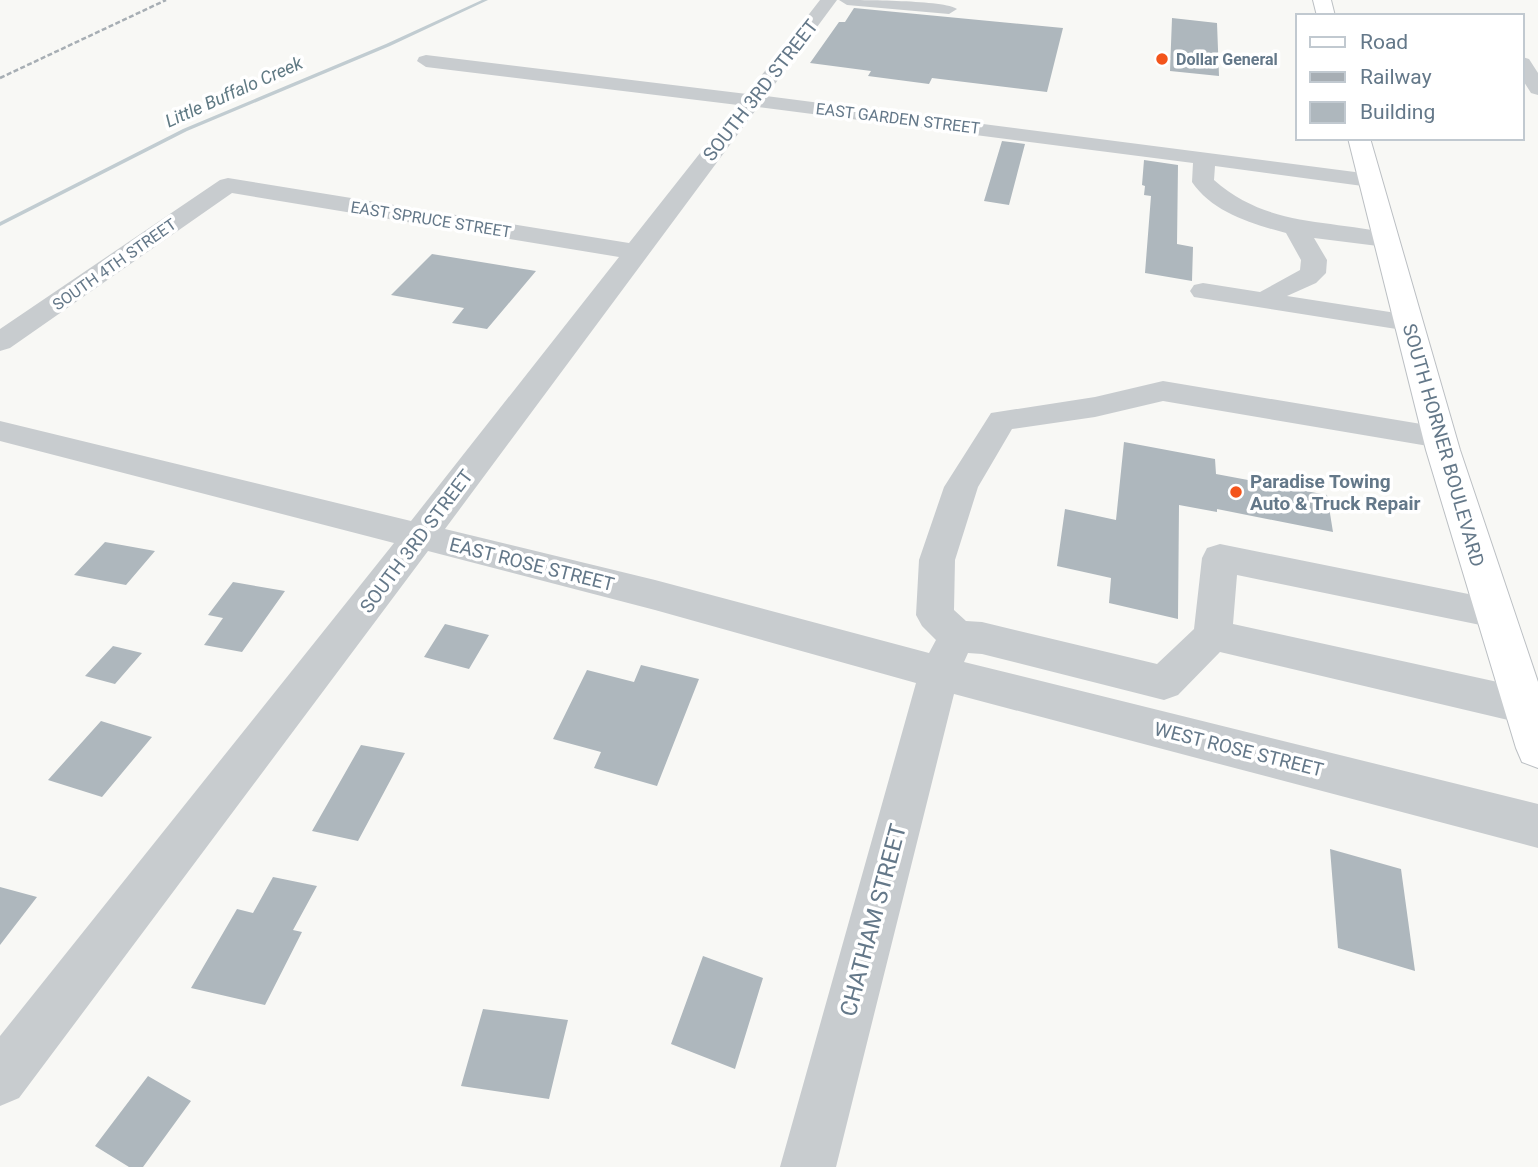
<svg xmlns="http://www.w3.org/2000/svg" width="1538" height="1167" font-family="Roboto,sans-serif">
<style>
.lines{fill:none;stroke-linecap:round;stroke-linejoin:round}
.stream{fill:#c1ccd1;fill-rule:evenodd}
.building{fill:#aeb7bd}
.major-casing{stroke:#bbbfc3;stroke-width:2}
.minor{fill:#c8cccf;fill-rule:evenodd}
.major{fill:#fff;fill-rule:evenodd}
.rail{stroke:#a7aeb4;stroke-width:2.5;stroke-dasharray:5 2.5;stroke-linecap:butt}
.poi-dot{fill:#f3541b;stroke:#fff;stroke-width:2.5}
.labels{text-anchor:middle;stroke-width:7;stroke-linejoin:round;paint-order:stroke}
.far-poi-label{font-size:16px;font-weight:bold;fill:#647889;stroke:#fff;text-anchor:start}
.far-street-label{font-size:16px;fill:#647889;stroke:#fff}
.far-water-label{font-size:18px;font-style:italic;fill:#607a84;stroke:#fff}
.street-label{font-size:19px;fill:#647889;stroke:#fff}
.poi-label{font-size:19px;font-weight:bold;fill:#647889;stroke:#fff;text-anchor:start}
.near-street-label{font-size:23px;fill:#647889;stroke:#fff}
</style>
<rect width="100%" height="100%" fill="#f8f8f5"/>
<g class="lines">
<path class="stream" d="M482,0H488L390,46L187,131L0,226V222L183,129L386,44Z"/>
</g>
<path class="building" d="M854,8L1063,28L1047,92L932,78L929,84L868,76L871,71L810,63L839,22H845Z
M1172,18L1217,23L1219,76L1170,71Z
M1002,141L1025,144L1009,205L984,201Z
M1144,160L1178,165L1177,244L1193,247L1192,281L1145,273L1151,196L1144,195L1145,186L1142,185Z
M432,254L536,271L487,329L452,323L464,308L391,295Z
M1124,442L1215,459L1216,474L1327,495L1333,532L1217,509V512L1179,505L1178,619L1109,603L1111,578L1057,566L1065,509L1116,520Z
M105,542L155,551L126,585L74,575Z
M233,582L285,591L242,652L204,645L223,618L208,615Z
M445,624L489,635L469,669L424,657Z
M113,646L142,653L115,684L85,676Z
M641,665L699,679L657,786L594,768L601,752L553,739L587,670L634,682Z
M101,721L152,737L102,797L48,780Z
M361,745L405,753L358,841L312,831Z
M1330,849L1401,869L1415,971L1338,948Z
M273,877L317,886L293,930L302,932L265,1005L191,988L237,909L253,913Z
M0,887L37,897L0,945Z
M703,956L763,978L735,1069L671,1044Z
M483,1009L568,1020L549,1099L461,1086Z
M148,1076L191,1101L143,1167H129L95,1146Z"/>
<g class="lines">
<defs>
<path id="major" d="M1313,0H1331L1335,16H1317Z
M1348,138H1370L1460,450L1538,682V768L1522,762L1516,748L1426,450Z"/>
</defs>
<use href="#major" class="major-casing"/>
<path class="minor" d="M820,0H837L766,96L1378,175L1381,180L1378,185L1370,187L1215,166L1214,180C1270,229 1329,218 1395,235L1398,240L1395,245L1386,247L1314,238L1327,260L1326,273L1316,283L1287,296L1409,315L1419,317L1423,323L1419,329L1409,331L1194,297L1190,291L1194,285L1203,283L1260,292L1300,270L1301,260L1286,233C1252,224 1212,212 1192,182L1193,163L758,107L445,529L655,580L929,653L936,640L922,626L916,615L919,560L944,487L991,413L1095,397L1163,381L1451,429L1456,437L1451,445L1440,448L1163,401L1095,417L1012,429L978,487L955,560L954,610L966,621L982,622L1157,664L1194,629L1202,558L1207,548L1220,544L1508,602L1514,613L1508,624L1495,628L1237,575L1233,624L1525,688L1538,693V719L1525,724L1220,652L1178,695L1164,700L982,654L968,653L964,662L1538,804V848L954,694L836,1167H780L916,683L655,610L428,551L19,1098L0,1106V1036L394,543L0,441V421L411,521L619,257L232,193L10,348L0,351V329L220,180L228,178L629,243L738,105L426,67L417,61L419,57L426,55L747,94Z
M839,0C859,0 946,0 957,9L949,14L847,5Z
M1522,57L1529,59L1538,73V95L1531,93L1522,79Z"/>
<use href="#major" class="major"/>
<path class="rail" d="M0,78L166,0"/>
</g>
<g class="poi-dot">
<circle cx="1162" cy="59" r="7"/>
<circle cx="1236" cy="492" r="7"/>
</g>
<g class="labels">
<g class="far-poi-label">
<text x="1176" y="65">Dollar General</text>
</g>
<g class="far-street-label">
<text transform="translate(898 118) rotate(7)" y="6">EAST GARDEN STREET</text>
<text transform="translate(431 219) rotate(9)" y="6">EAST SPRUCE STREET</text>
<text transform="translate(114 264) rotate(-35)" y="6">SOUTH 4TH STREET</text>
</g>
<g class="far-water-label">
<text transform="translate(234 92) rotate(-24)" y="6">Little Buffalo Creek</text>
</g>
<g class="street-label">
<text transform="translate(760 90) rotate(-52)" y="7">SOUTH 3RD STREET</text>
<text transform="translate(1444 445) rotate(74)" y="7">SOUTH HORNER BOULEVARD</text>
<text transform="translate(416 541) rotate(-53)" y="7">SOUTH 3RD STREET</text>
<text transform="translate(532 564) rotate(14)" y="7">EAST ROSE STREET</text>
<text transform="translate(1239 749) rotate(14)" y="7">WEST ROSE STREET</text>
</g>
<g class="poi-label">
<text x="1250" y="488">Paradise Towing<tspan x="1250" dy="22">Auto &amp; Truck Repair</tspan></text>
</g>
<g class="near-street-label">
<text transform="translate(873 920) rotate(-75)" y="8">CHATHAM STREET</text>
</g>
</g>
<rect x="1296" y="14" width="228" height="126" fill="#ffffff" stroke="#c1c9d0" stroke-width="2"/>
<rect x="1310" y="37" width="35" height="10" fill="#ffffff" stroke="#c1c9d0" stroke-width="2"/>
<text x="1360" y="49" font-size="21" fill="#647889">Road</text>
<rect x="1310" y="72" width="35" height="10" fill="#a7aeb4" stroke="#c1c9d0" stroke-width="2"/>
<text x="1360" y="84" font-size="21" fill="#647889">Railway</text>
<rect x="1310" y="102" width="35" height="21" fill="#aeb7bd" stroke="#c1c9d0" stroke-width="2"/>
<text x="1360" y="119" font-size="21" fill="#647889">Building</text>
</svg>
